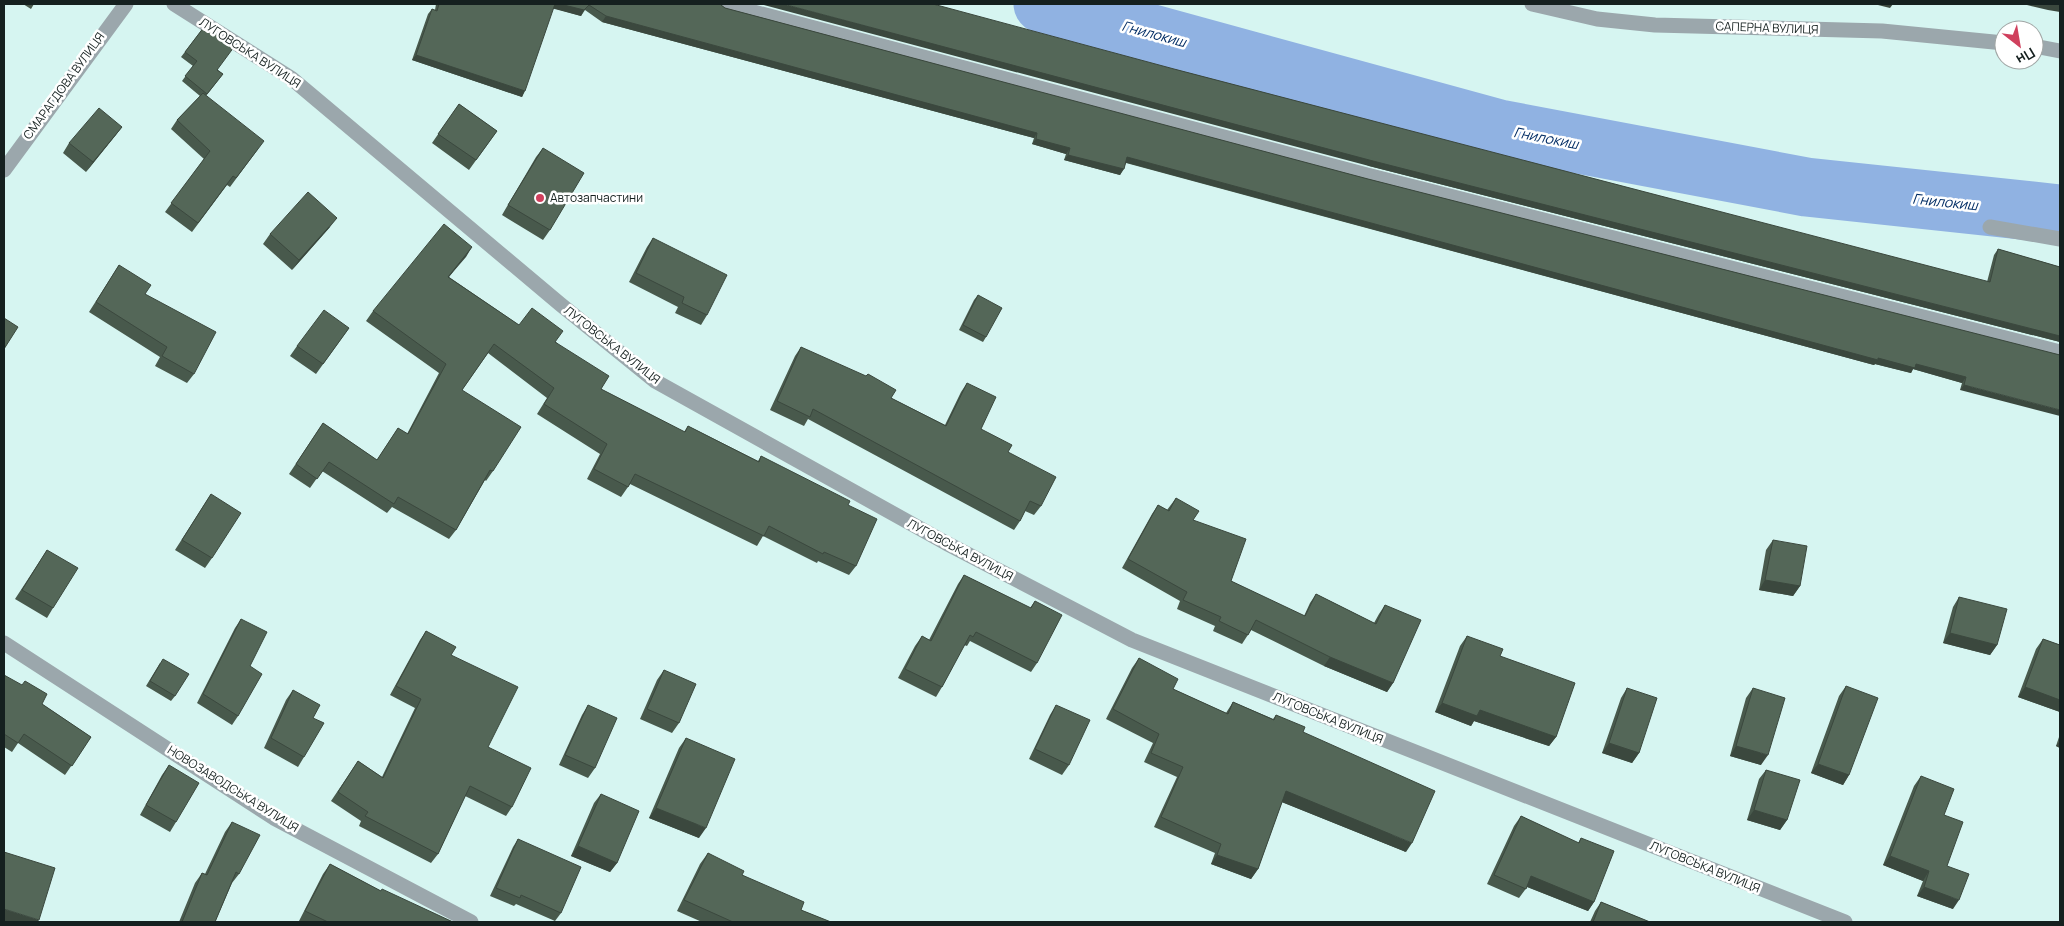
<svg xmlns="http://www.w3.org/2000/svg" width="2064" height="926" font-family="Manrope,sans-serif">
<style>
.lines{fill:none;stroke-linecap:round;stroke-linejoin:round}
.river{stroke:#90b2e2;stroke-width:59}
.service{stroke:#9ba7ac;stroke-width:15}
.minor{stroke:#9ba7ac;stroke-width:15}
.tertiary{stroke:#9ba7ac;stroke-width:15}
.wall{fill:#48594c}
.shaded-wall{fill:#3b483e}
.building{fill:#546758;stroke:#3b483e}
.poi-dot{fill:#d0405d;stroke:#fff;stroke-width:2}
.labels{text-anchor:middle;stroke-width:5;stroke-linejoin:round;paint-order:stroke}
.street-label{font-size:12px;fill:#15201f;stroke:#fff}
.poi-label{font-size:12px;fill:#15201f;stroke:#fff;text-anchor:start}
.water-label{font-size:14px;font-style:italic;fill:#002c64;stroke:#fff}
</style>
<rect width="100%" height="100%" fill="#d6f5f1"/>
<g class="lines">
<path class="river" d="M1043,4L1499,129L1806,187L2060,214"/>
<path class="service" d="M724,4L1367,175L2060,352
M1990,227L2060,239"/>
<path class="minor" d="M1532,4L1597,19L1655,25L1882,31L2004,43
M2034,46L2060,51
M4,170L126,4
M4,643L274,818L471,922"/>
<path class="tertiary" d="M174,4L291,78L560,304L655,381L946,543L1132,640L1845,922"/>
</g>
<path class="wall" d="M23,4H34L31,9Z
M436,4H721V5L725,8L1368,179L2060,355L1960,390L1962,383L1913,369L1911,373L1875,364L1874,365L1126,163L1120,175L1064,160L1066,154L1032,144L1034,138L602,22L585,10L581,16L553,8L522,97L412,60L428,14L432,9L435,10Z
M204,27L218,70L223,74L206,96L258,149L230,187L227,185L192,232L165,212L204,159L171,129L177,120L200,96L182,81L193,66L181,57Z
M1174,69L1987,282L1994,255L1998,249L2060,267V342L1369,166Z
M459,104L497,131L469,170L432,143Z
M122,127L115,136L86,172L63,153L69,143Z
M543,148L550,230L543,240L502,215L536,157Z
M330,227L292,270L263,244L270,234Z
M653,238L707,315L701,325L675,313L678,307L629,282L647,247Z
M472,247L449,277L519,325L556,342L601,389L684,432L688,426L758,461L761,456L848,505L856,566L849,575L818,561L817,563L763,536L757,546L630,484L621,497L587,479L600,454L537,414L547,398L488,353L462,390L493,471L486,481L485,480L456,530L449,539L392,507L387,513L322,471L310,488L289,474L323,423L377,460L398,428L407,434L439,373L366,321L373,311Z
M119,265L145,294L194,374L187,383L155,366L160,357L89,312Z
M978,295L986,337L983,342L959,330L974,300Z
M349,328L316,374L290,356L297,346Z
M801,347L891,398L945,425L961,392L967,383L981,429L1008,452L1041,506L1034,515L1025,511L1020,521L1014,530L808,419L804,426L770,410L795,356Z
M211,494L212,558L205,568L175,550Z
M1176,498L1193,520L1231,581L1304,616L1310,603L1316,594L1374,623L1379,614L1385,605L1393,683L1387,692L1324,666L1251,630L1242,644L1213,631L1215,626L1177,609L1180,601L1122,568L1152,514L1158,505L1167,510Z
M1773,540L1800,586L1793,596L1759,590L1766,550Z
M47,550L53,608L47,618L15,599Z
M964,575L1030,608L1035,601L1037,663L1031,672L970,641L967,646L964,645L942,687L936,697L898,678L915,646L922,636L929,640L958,584Z
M1959,597L1997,645L1990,655L1943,643L1953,607Z
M241,619L250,666L238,716L232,725L197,703L235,628Z
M426,631L451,655L512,807L506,816L465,796L438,854L431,863L359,826L361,821L331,801L358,761L382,777L415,708L390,695L420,640Z
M1467,636L1500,656L1556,737L1549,746L1474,721L1471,726L1435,712L1460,646Z
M2043,639L2060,645V712L2018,697L2036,649Z
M1139,658L1173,689L1226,713L1233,702L1273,719L1276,715L1303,732L1406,852L1282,802L1258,869L1251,879L1211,864L1215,853L1154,827L1177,777L1144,762L1153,743L1106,719L1132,668Z
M160,663L175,696L171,701L146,686Z
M664,670L679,723L672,733L640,719L657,680Z
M4,675L42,704L91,737L65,775L18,743L12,752L4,747Z
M1846,686L1849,775L1843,785L1811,773L1839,696Z
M1627,688L1639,753L1632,763L1602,753L1621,698Z
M1753,688L1761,765L1730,756L1746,698Z
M293,690L304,757L298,767L264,748L286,700Z
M588,705L595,768L588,778L559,765L582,715Z
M1056,705L1069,765L1062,775L1029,759L1050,715Z
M2060,734V748L2056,746Z
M686,738L699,838L649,818L679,748Z
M169,765L176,822L170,832L140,815L162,775Z
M1766,770L1787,820L1780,830L1747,820L1759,779Z
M1921,776L1944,815L1947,866L1953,909L1917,896L1923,881L1883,865L1914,786Z
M601,794L617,863L610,872L571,856L594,803Z
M1521,816L1578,843L1581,838L1594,902L1588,911L1527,887L1519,898L1487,884L1514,826Z
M232,822L239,874L232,883L215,922H179L195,883L202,873L205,874L225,832Z
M518,839L561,913L555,921L516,904L514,906L490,896L513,847Z
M708,853L742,875L801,910L831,922H702L677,911L700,864Z
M330,864L381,891L453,922H301L299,921L323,874Z
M1601,902L1650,922H1590L1595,911Z"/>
<path class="shaded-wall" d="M554,4H560L584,10L581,16L551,8Z
M760,4H783L2060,336V342L1369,166Z
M1874,4H1893L1890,8Z
M2023,4H2060V12L2048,10Z
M606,16L1037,133L1034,138L602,22Z
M416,55L525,91L522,97L412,60Z
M122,127L115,136L86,172L93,162Z
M1036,139L1070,148L1066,154L1032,144Z
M1068,155L1124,169L1120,175L1064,160Z
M1127,157L1878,358L1916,364L1966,377L1962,383L1913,369L1911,373L1875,364L1874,365L1124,162Z
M337,218L330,227L292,270L299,260Z
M472,247L466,257L441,286L448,277Z
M1964,385L2060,410V416L1960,390Z
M1765,580L1800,586L1793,596L1759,590Z
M1950,633L1997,645L1990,655L1943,643Z
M1330,657L1393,683L1387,692L1324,666Z
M2025,687L2060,700V712L2018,697Z
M1442,703L1480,710L1556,737L1549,746L1474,721L1471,726L1435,712Z
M2060,741V748L2056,746Z
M1609,743L1639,753L1632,763L1602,753Z
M1736,746L1768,755L1761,765L1730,756Z
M1818,764L1849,775L1843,785L1811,773Z
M1286,791L1412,843L1406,852L1279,801Z
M656,808L706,828L699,838L649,818Z
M1754,810L1787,820L1780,830L1747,820Z
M578,846L617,863L610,872L571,856Z
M1217,855L1258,869L1251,879L1211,864Z
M1890,856L1929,871L1923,881L1883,865Z
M1531,876L1594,902L1588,911L1525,886Z
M1924,887L1959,900L1953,909L1917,896Z
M4,909L39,920L37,922H8L4,921Z"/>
<path class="building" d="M439,4H555L525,91L416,55L432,9L437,11Z
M560,4H721V5L725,8L1368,179L2060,355V410L1964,385L1966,377L1916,364L1915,368L1878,358V360L1127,157L1124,169L1068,155L1070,148L1036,139L1037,133L606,16L589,5L584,10Z
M783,4H933L1174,69L1990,282L1998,249L2060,267V336L1373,161Z
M204,27L234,47L217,70L223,74L207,94L185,76L197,61L185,52Z
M203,93L264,141L236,178L233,176L198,223L171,203L210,151L177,120Z
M459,104L497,131L476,160L438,134Z
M99,108L122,127L93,162L69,143Z
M543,148L584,173L550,230L508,205Z
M308,192L337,218L299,260L270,234Z
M444,224L472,247L448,277L519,325L532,308L563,331L555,342L609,376L601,389L685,432L688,426L759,462L761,456L850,501L848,505L877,519L856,566L824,552L823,554L769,526L764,536L635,474L628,487L594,469L607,444L544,404L554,388L494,344L462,390L521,427L493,471L490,470L456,530L398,497L394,504L329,462L317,479L296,464L323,423L377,460L398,428L408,434L446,364L373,311Z
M653,238L727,275L707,315L682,303L684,297L636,273Z
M119,265L151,285L145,294L216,332L194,374L162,356L167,347L96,302Z
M978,295L1002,308L986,337L963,325Z
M324,310L349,328L323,364L297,346Z
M4,318L18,327L4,349Z
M801,347L866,376L868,374L896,390L891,398L946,426L967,383L996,397L981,429L1012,445L1008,452L1056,477L1041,506L1030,501L1020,521L813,409L810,417L777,401Z
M211,494L241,513L212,558L182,540Z
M1176,498L1199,511L1193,520L1246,539L1231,581L1305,616L1316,594L1376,624L1385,605L1421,620L1393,683L1330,657L1256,620L1248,635L1219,621L1221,617L1183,600L1187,592L1128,559L1158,505L1169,511Z
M1773,540L1807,546L1800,586L1765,580Z
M47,550L78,568L53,608L22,590Z
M964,575L1031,608L1035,601L1062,615L1037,663L976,632L973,637L970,635L942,687L905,669L922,636L931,641Z
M1959,597L2007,609L1997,645L1950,633Z
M241,619L267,632L250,666L262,674L238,716L203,694Z
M426,631L456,647L451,655L518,687L488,747L531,768L512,807L470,786L438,854L365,816L368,812L338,792L358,761L383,778L421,699L396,686Z
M1467,636L1503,649L1500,656L1575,683L1556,737L1480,710L1477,716L1442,703Z
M2043,639L2060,645V700L2025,687Z
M1139,658L1178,679L1173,689L1228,714L1233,702L1274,720L1276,715L1305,727L1303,732L1435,791L1412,843L1286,791L1258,869L1217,855L1221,844L1161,817L1183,767L1151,753L1159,734L1113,709Z
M163,659L189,674L175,696L150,681Z
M664,670L696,684L679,723L647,709Z
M4,675L22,685L25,681L47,694L42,704L91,737L72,766L24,734L18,743L4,734Z
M1846,686L1878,698L1849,775L1818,764Z
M1627,688L1657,698L1639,753L1609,743Z
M1753,688L1785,698L1768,755L1736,746Z
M293,690L320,705L313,718L324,723L304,757L271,738Z
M588,705L617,718L595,768L565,755Z
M1056,705L1090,720L1069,765L1035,749Z
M686,738L735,759L706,828L656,808Z
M169,765L199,783L176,822L146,805Z
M1766,770L1800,780L1787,820L1754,810Z
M1921,776L1954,789L1944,815L1963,822L1947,866L1969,874L1959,900L1924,887L1929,871L1890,856Z
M601,794L639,811L617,863L578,846Z
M1521,816L1579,843L1581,838L1614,851L1594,902L1531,876L1526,889L1494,875Z
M232,822L260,835L239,874L236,872L215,922H182L202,873L207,875Z
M518,839L581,867L561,913L521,895L520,898L496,888Z
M4,852L55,868L39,920L4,909Z
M708,853L744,871L742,875L804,902L801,910L831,922H733L684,900Z
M330,864L381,891L382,889L453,922H328L305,911Z
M1601,902L1650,922H1593Z"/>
<circle class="poi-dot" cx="540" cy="198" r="5"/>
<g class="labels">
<g class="street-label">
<text transform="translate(1767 28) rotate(2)" y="4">САПЕРНА ВУЛИЦЯ</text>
<text transform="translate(250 53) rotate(33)" y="4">ЛУГОВСЬКА ВУЛИЦЯ</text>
<text transform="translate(64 86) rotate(-54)" y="4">СМАРАГДОВА ВУЛИЦЯ</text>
<text transform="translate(612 345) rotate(38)" y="4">ЛУГОВСЬКА ВУЛИЦЯ</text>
<text transform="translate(960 550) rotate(28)" y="4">ЛУГОВСЬКА ВУЛИЦЯ</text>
<text transform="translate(1328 718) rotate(22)" y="4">ЛУГОВСЬКА ВУЛИЦЯ</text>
<text transform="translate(233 789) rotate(32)" y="4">НОВОЗАВОДСЬКА ВУЛИЦЯ</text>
<text transform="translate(1705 867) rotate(22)" y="4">ЛУГОВСЬКА ВУЛИЦЯ</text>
</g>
<g class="poi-label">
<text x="550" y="202">Автозапчастини</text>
</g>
<g class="water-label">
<text transform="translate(1154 34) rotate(15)" y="5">Гнилокиш</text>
<text transform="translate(1546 138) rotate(11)" y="5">Гнилокиш</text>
<text transform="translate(1945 202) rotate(6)" y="5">Гнилокиш</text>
</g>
</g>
<rect width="2064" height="926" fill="none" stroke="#15201f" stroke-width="10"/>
<g transform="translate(2019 45) rotate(149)"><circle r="24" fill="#ffffff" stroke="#a1a6a5"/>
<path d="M0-4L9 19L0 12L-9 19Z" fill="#d0405d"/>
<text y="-8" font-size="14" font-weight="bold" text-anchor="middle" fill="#15201f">Пн</text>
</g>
</svg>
